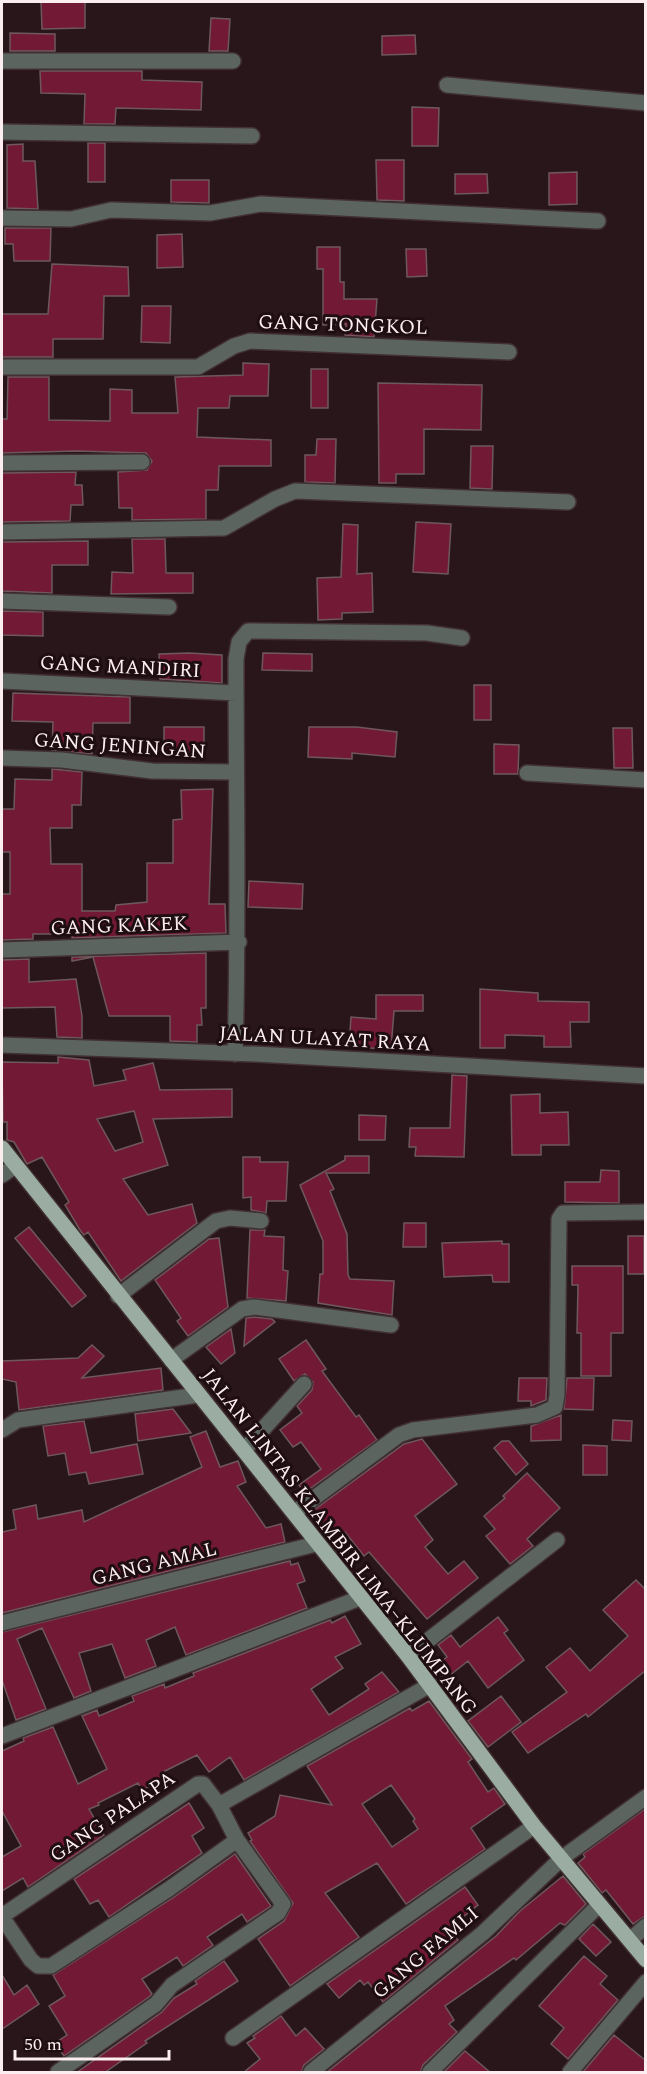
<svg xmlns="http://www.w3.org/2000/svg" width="647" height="2074" font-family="Spectral,serif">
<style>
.building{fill:#721a35;stroke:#6e585c;stroke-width:1.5;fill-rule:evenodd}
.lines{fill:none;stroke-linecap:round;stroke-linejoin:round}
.minor-casing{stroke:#413034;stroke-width:18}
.major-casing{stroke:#413034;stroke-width:18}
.minor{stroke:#5b645f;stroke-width:15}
.major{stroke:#9bada2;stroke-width:15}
.labels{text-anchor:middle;stroke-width:6;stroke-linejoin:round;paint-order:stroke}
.street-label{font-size:20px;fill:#fceef0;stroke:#1e0d11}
</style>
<rect width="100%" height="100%" fill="#28161a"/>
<path class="building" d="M41,2H85V28L42,29Z
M211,18L230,19L228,51H209Z
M10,33L55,34V51H10Z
M415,35L416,54L382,55V36Z
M40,71H142V80L202,82L201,110L116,108L115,124H84L85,94L41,93Z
M412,107L439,108L438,146H412Z
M88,143H105V182H88Z
M23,144V161H35L38,209L7,208V145Z
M376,160H404V201L377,200Z
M577,172V204L549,205V173Z
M455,174H487L488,193L455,194Z
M171,180H209V203L171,202Z
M5,228H51L50,261H14L13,244H5Z
M182,234L183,267L157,268V235Z
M317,247H340V282H344V299H377L374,337L345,335L346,324L323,325V269H317Z
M406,249H426L427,276L407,277Z
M52,264L128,267L129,296H104L103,339H53V357H2V314H48Z
M142,306H171L170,343L141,342Z
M243,363L269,364L268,396H230L229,408H198L197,437L271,440V466H219L218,490H206V519L132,520V508H119L118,472L147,470L152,461L146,453L77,451L2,453V419H7L8,377H49V420L110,421V389L132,390V413H178L175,377L243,375Z
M311,369H328V408H311Z
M378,383L482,385L481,430L424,429V474H396V483H379Z
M317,439H336L335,483L305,482V455H316Z
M471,446H493L492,489L470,488Z
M76,472L75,485H82L83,505H71L70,521L2,522V473Z
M416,522L451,524L448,574L413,572Z
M343,524L358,525L357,574L372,573L373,612L342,613V619L318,620L317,578L341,577Z
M132,539H165L166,573H193V593L111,594L112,572L133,573Z
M88,541V565H52V593L2,591V542Z
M2,611L43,612V636L2,635Z
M189,653L222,655V683L160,679L159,654Z
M263,653L312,654V671L262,670Z
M474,685H491V720H474Z
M13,693L130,697V723H93L92,754L52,750L53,722L12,721Z
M164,727H204V753L164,756Z
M309,727H357L397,732L395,757L352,753V759L308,757Z
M613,728H632L633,768H614Z
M494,744L519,745L518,774H494Z
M52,769L82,772L81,805H72V828H50L51,864H82V911H115L116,905L147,902V863H173V820L182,819L181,790L213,789L209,904H225L226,933L72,938V934H33V939L2,940V894H10V852H2V809H14L15,779L52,780Z
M249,881L303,884L302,909L248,907Z
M206,953V1008H201L202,1025H197V1042L170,1041V1016H109L93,957L72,961V957Z
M29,959V982L76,979L82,1016V1038L57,1037L55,1007L2,1008V960Z
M480,989L538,993V1001L589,1002V1022H570L571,1047H544V1036L505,1035V1048H480Z
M376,995H423V1011H394L391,1049L349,1047L351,1017L376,1019Z
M58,1057L89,1060L94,1086L126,1080L123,1070L153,1063L160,1090L232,1089V1117L153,1119L168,1165L123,1179L148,1215L192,1204L197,1223L121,1281L88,1232L84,1235L80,1230L65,1205L69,1202L42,1157L27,1164L14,1142L7,1140V1122H3L2,1062L58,1063ZM134,1111L143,1142L115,1151L97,1119Z
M452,1075L467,1076L464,1157L415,1156L416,1147H409L410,1128H450Z
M540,1094V1113L568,1112L569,1145H541V1155H512L511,1095Z
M359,1115L386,1116L385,1140H359Z
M345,1156H369V1173H326L334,1189L330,1191L347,1234L348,1275L350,1279L394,1281L392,1315L318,1303L320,1274H323V1241L300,1185L345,1160Z
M243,1157H260V1162H288L286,1201H267L266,1213L251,1210V1197L243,1198Z
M601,1170L619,1171V1203L565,1202V1182H600Z
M404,1223H426V1247H403Z
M29,1227L86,1296L72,1307L15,1238Z
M250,1230H265L264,1236L284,1237L283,1270L288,1271L286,1301L247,1298Z
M628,1236H644V1274H628Z
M219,1238L228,1307L188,1336L177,1321L181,1318L155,1280L209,1239Z
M502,1241V1244H509V1282H493L492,1275L444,1277L442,1243Z
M572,1266H623V1333H611V1376H581V1333H577L578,1285H572Z
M254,1317L272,1319L275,1322L244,1346L246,1318Z
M231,1329L235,1353L221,1364L206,1347Z
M306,1340L326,1369L322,1371L356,1417L359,1415L377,1440L304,1493L299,1485L321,1469L301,1442L293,1447L280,1430L302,1413L297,1406L312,1390L313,1382L305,1374L294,1381L279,1359Z
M92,1345L104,1356L82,1378L161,1368L163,1390L19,1410L16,1382L2,1379V1361L78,1358Z
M519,1378H547L546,1400L531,1406V1401H518Z
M567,1378H594L593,1410L564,1409Z
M173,1409L191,1433L138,1441L135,1414Z
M561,1415V1440L531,1441V1426Z
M613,1420L632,1421L631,1441L612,1440Z
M84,1421L91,1453L137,1444L143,1474L89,1484L86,1472L69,1475L65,1453L48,1456L43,1426Z
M206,1431L220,1467L238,1461L246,1482L237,1486L266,1528L281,1524L285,1542L2,1613V1532L16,1529L13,1510L36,1505L38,1519L82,1510L84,1522L202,1467L190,1437Z
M422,1439L457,1484L415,1516L433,1540L425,1547L448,1574L464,1561L478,1578L427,1619L369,1552L364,1556L345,1532L335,1539L314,1510L404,1444Z
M502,1441H509L528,1464L516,1475L494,1448Z
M583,1445L607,1446V1475H583Z
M527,1473L560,1508L527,1539L533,1546L510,1564L486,1536L495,1529L484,1516L505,1498L503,1496Z
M290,1561L291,1565L298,1563L305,1581L297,1584L307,1608L186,1655L175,1627L146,1640L156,1666L125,1678L112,1644L79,1653L91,1691L74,1698L42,1628L17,1639L46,1709L16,1720L2,1680V1632Z
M636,1580L645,1589V1671L588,1717L586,1714L528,1753L512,1732L567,1692L546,1667L570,1648L590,1671L628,1636L603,1610Z
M345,1616L361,1644L335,1657L343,1668L311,1689L329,1715L369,1689L365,1684L382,1672L399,1692L244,1780L230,1757L209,1772L197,1755L161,1773L163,1779L142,1790L138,1783L98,1803L99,1805L89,1809L104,1835L28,1887L23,1878L2,1891V1857L21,1846L2,1811V1751L24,1741L23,1738L53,1727L78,1784L107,1769L82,1716L97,1710L99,1716L134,1701L132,1696L164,1684L165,1688L194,1676L193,1673L330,1620L332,1623Z
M498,1617L508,1630L504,1633L524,1660L488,1688L468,1661L445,1679L435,1667L447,1657L438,1645L451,1635L460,1647Z
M501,1696L521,1722L488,1747L468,1721Z
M429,1701L472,1759L468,1762L488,1792L494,1788L505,1804L471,1828L485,1849L406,1904L377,1863L325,1893L359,1937L290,1986L258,1939L284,1921L293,1903L250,1841L252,1840L248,1833L275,1816L280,1795L332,1805L307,1766L410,1708L412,1711ZM391,1785L415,1819L413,1821L418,1829L392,1847L362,1804Z
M189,1803L204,1828L192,1836L202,1853L109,1917L98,1900L90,1904L74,1879Z
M645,1809V1916L633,1924L606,1890L602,1893L578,1863L585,1857L583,1854Z
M235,1854L271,1906L247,1922L242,1914L207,1937L213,1945L183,1966L177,1957L142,1979L152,1994L149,1997L64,2056L55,2043L67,2035L49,2006L65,1996L53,1975L174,1897Z
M563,1876L586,1904L565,1925L560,1923L516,1960L514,1958L445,2006L454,2020L449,2024L457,2032L423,2065L420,2073H326L496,1936L520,1911Z
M465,1887L478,1905L448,1929L458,1940L383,2002L368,1982L364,1985L360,1980L339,1998L327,1984Z
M593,1924L611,1942L596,1956L579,1939Z
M584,1956L607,1976L600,1984L618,2000L568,2059L551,2044L564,2028L539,2006Z
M224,1961L238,1981L145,2041L147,2043L104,2073H76L162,2012L174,1998L197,1984L195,1981Z
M2,1975L14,1995L27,1985L39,2004L2,2029Z
M281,2016L296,2036L305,2028L324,2049L304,2065L301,2073H243L260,2059L247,2043L255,2038L253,2036Z
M614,2035L645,2060V2073L583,2072Z
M465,2051L491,2073H443Z"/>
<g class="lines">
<defs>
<path id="minor" d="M2,61H233
M447,85L646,103
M2,132L252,136
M2,218L71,219L111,210L210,213L261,204L598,221
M2,367H198L234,346L250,341L509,352
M2,463L142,462
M2,532L224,528L275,499L295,491L568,502
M2,601L169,607
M2,681L236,693
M2,758L62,760L152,771L235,772
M527,773L646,780
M2,950L239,942
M2,1045L255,1054L646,1076
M235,1054C239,922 236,791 236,659L239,642L248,631L427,633L462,638
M2,1175L15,1166
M118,1296L216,1221L230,1218L261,1221
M171,1360L242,1309L254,1307L391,1325
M2,1430L18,1420L198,1395
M244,1450L304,1384
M294,1513L399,1435L413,1430L537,1415L555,1407L557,1395L559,1219L563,1213L646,1212
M2,1623L316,1544
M408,1656L557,1540
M2,1736L360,1598
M219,1805L430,1685
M2,1916L198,1784H203L219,1805L237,1840
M2,1917L31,1960L38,1966H51L169,1889L237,1840L283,1904L278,1913L172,1985L156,2004L58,2072
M630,1940L646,1926
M233,2038L534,1826
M311,2072L483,1933L562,1858L646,1797
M430,2072L599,1905
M570,2072L646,1982"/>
<path id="major" d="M2,1148L408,1656L534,1826L646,1960"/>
</defs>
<use href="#minor" class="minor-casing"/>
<use href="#major" class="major-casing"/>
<use href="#minor" class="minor"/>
<use href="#major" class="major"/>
</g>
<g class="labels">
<g class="street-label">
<text transform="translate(343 324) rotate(2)" y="7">GANG TONGKOL</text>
<text transform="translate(120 666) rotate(3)" y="7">GANG MANDIRI</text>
<text transform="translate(120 745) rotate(4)" y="7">GANG JENINGAN</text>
<text transform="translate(119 925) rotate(-2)" y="7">GANG KAKEK</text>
<text transform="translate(325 1038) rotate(3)" y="7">JALAN ULAYAT RAYA</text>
<text transform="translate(340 1541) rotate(52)" y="7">JALAN LINTAS KLAMBIR LIMA–KLUMPANG</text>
<text transform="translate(154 1563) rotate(-14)" y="7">GANG AMAL</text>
<text transform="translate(112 1816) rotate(-34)" y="7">GANG PALAPA</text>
<text transform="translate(425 1952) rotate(-40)" y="7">GANG FAMLI</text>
</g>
</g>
<rect width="647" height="2074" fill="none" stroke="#fceef0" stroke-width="6"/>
<path d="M15 2050v9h154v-9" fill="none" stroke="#fceef0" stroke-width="3"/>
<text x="24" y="2050" font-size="18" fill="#fceef0" stroke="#1e0d11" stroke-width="4.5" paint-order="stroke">50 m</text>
</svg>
